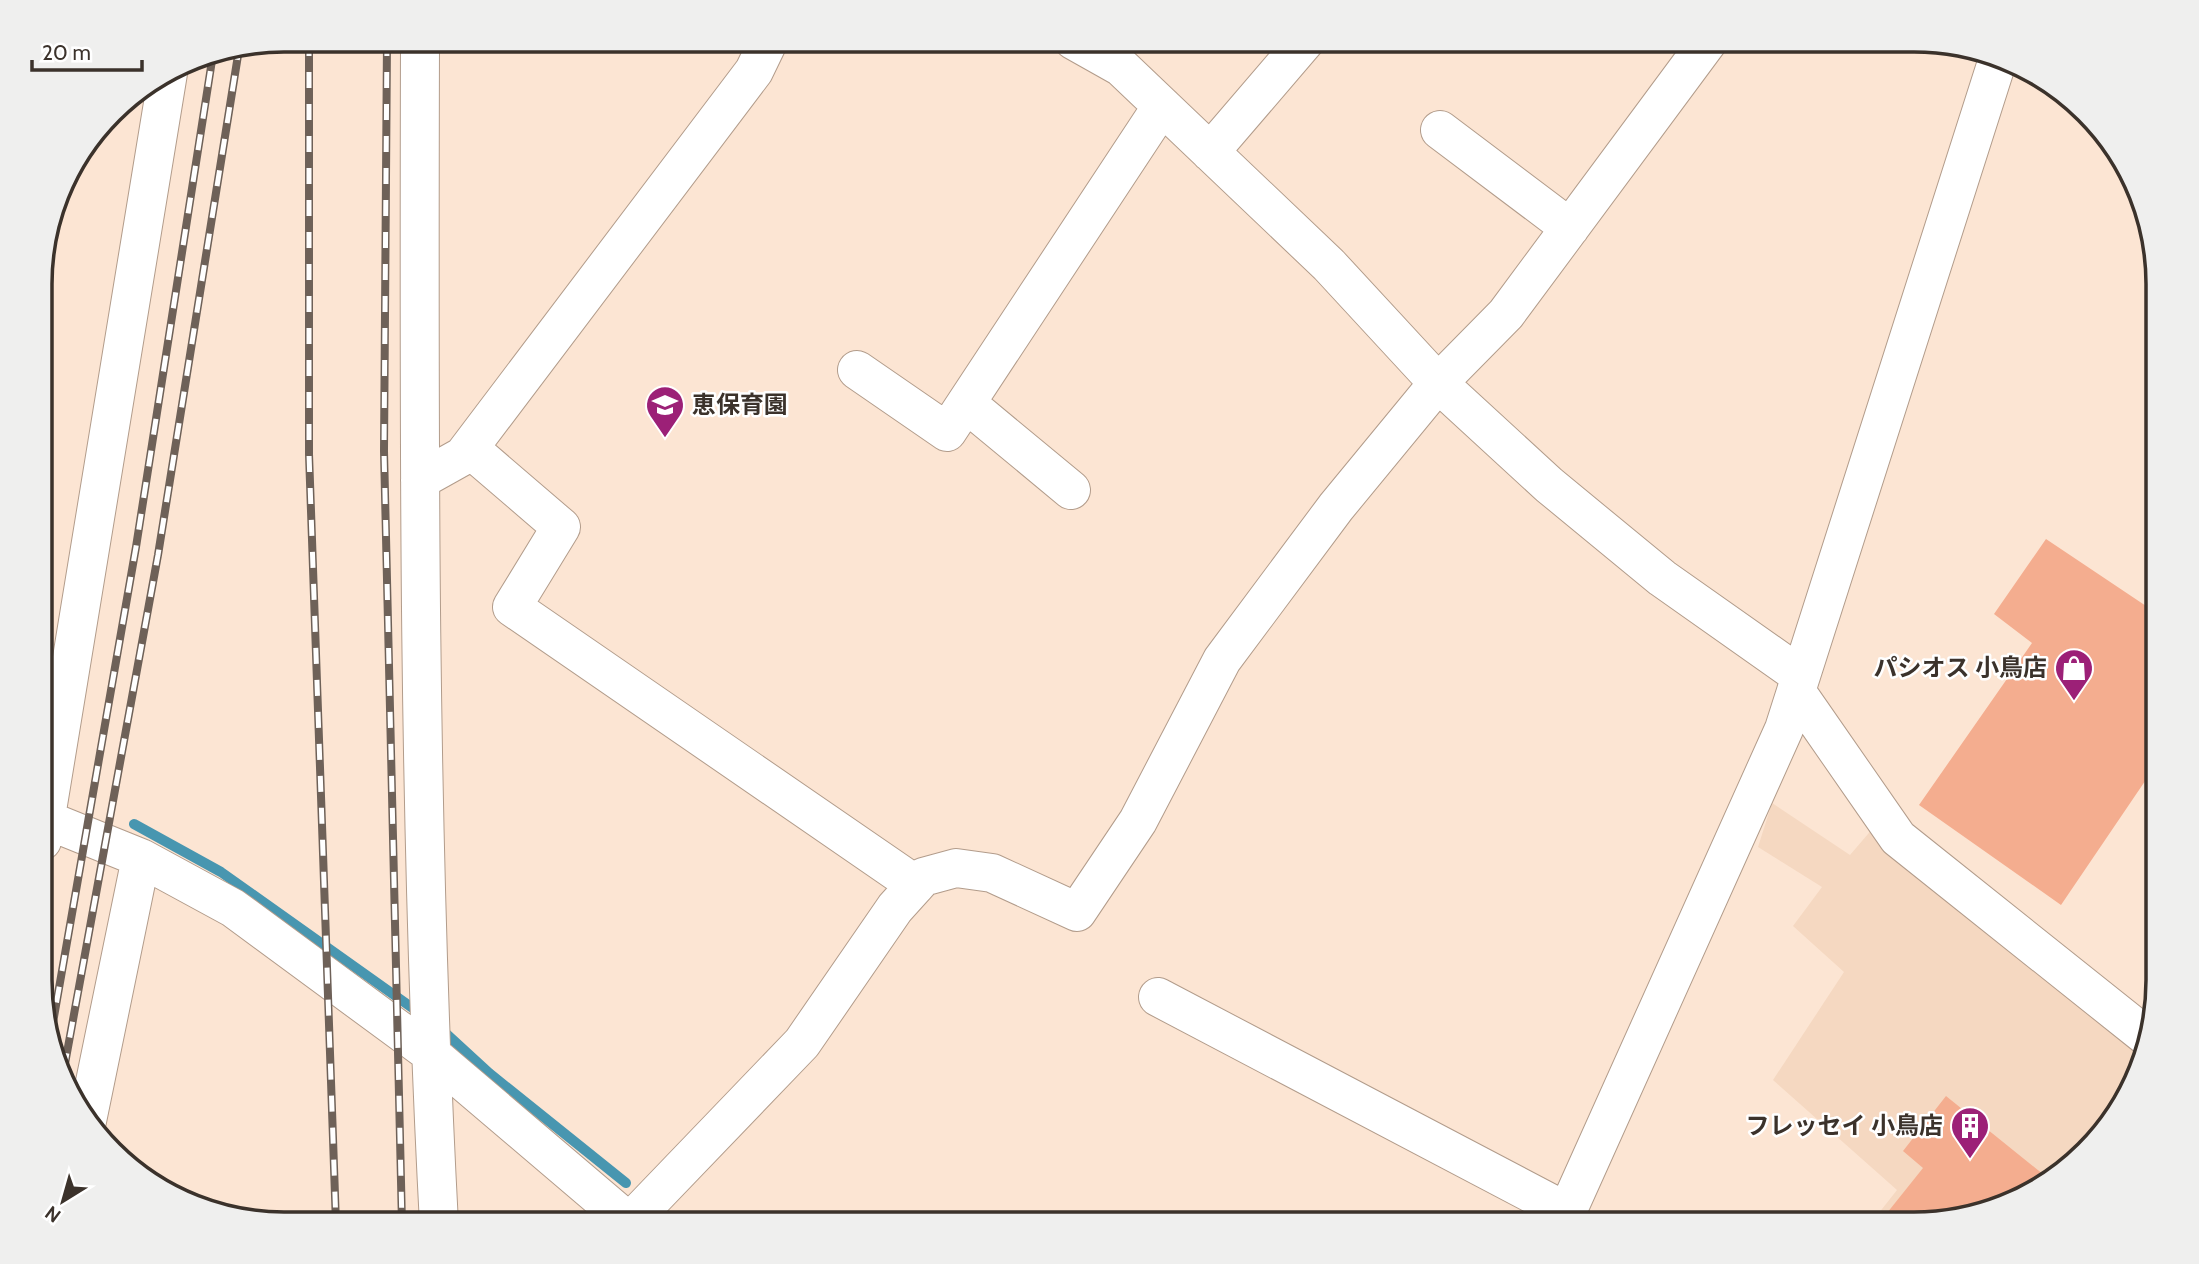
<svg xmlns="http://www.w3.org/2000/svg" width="2199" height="1264" font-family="Cabin,'Noto Sans JP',sans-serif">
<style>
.built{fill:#f5d8c1}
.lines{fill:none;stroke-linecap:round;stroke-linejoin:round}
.stream{stroke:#4896b0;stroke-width:10}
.building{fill:#f4ad8f}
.minor-casing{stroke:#b29c8b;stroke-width:40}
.minor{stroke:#fff;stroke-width:38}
.rail-casing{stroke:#6e6158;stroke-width:8}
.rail{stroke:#fff;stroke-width:5;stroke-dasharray:16;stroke-linecap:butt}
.labels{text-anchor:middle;stroke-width:5;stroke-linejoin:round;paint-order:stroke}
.poi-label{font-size:24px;font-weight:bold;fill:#3b322b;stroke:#fff;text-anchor:end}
.rim{fill:none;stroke:#3b322b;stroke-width:3.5}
</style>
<rect width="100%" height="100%" fill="#fce5d3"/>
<path class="built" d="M1772,803L1850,855L1874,827L2142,1049L2126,1101L2037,1191L1930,1223H1871L1897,1190L1773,1080L1844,972L1793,926L1822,887L1758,847Z"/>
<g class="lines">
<path class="stream" d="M134,824L221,872L421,1014
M440,1028L489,1073L626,1183
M656,1211L667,1224"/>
</g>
<path class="building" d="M2046,539L2158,614V762L2061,905L1919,805L2032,643L1994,614Z
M1946,1096L2049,1179L2037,1191L1930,1223H1879L1923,1168L1903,1151Z"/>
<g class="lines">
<defs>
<path id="minor" d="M420,40C419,435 418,830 439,1224
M1073,40L1121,67L1329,265L1438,383L1549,485L1662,578L1801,676
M1440,130L1570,228
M1210,152L1306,40
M857,370L947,432L1162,106
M966,403L1071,490
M469,448L561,527L512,607L916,885
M420,480L463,456L754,71L769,40
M1796,691L1898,838L2146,1036
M42,818L141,858L233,908L430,1053L631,1224
M42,841L168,73
M1158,997L1567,1212
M87,1121L141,858
M630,1222L802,1043L895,908L923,877L956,868L992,873L1077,912L1138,821L1222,660L1336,507L1438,383L1506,314L1709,40
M1562,1223L1784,729L1997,62"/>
</defs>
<use href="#minor" class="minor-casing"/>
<use href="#minor" class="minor"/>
<defs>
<path id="rail" d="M309,40V454L336,1224
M387,40L384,451L402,1224
M51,1034L136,547L213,54
M64,1069L158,555L239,49"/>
</defs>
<use href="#rail" class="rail-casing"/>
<use href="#rail" class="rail"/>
</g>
<defs>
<symbol id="school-pin" viewBox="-11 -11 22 30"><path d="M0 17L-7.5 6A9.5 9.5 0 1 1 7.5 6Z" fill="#9c2077" stroke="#fff"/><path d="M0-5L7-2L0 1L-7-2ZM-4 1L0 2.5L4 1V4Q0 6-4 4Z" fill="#fff"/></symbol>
<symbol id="shop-pin" viewBox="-11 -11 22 30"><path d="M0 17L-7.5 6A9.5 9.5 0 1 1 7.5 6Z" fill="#9c2077" stroke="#fff"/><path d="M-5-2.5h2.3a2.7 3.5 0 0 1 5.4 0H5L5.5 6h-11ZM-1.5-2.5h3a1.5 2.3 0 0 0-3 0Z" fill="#fff"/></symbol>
<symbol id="building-pin" viewBox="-11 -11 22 30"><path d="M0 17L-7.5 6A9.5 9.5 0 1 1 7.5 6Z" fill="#9c2077" stroke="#fff"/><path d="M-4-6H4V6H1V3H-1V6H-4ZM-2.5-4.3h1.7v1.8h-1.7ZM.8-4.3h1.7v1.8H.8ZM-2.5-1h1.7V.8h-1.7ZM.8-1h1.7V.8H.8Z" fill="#fff"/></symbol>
</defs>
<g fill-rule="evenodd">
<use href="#school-pin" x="643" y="383" width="44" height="60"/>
<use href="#shop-pin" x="2052" y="646" width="44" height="60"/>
<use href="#building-pin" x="1948" y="1104" width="44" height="60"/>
</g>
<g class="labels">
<g class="poi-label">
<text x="692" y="413" text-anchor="start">恵保育園</text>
<text x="2047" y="676">パシオス 小鳥店</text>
<text x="1943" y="1134">フレッセイ 小鳥店</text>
</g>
</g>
<path d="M0 0H2199V1264H0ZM284 52H1914A232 232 0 0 1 2146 284V980A232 232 0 0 1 1914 1212H284A232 232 0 0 1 52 980V284A232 232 0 0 1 284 52Z" fill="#efefee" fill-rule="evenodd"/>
<path class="rim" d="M284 52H1914A232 232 0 0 1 2146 284V980A232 232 0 0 1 1914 1212H284A232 232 0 0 1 52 980V284A232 232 0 0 1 284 52Z"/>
<g transform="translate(63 1201) rotate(217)" stroke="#ffffff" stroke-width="5" paint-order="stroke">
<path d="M0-5L12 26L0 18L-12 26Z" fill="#3b322b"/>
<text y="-10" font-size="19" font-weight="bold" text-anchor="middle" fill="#3b322b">N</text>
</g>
<path d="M32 60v10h110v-10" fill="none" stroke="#3b322b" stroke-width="3.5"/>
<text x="42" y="60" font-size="21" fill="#3b322b" stroke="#ffffff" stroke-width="5" paint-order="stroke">20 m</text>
</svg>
